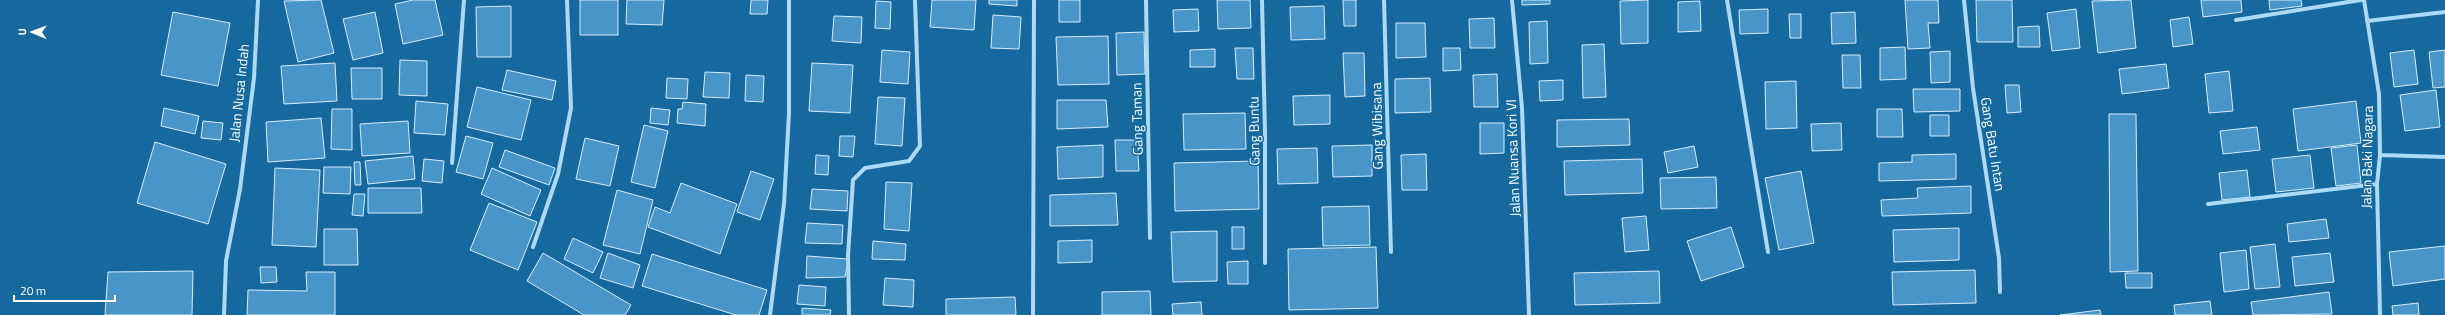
<svg xmlns="http://www.w3.org/2000/svg" width="2445" height="315" font-family="'Titillium Web',sans-serif">
<style>
.building{fill:#4796c7;stroke:#d4eefd}
.lines{fill:none;stroke-linecap:round;stroke-linejoin:round}
.street{stroke:#acd9f3;stroke-width:4}
.labels{text-anchor:middle;stroke-width:3;stroke-linejoin:round;paint-order:stroke}
.street-label{font-size:14px;fill:#fff;stroke:#15699d}
</style>
<rect width="100%" height="100%" fill="#15699d"/>
<path class="building" d="M321,0L334,53L298,62L284,1Z
M413,0H435L443,35L403,44L395,4Z
M580,0H618V35H580Z
M627,0H664L662,25L626,24Z
M751,0H768L767,14H750Z
M932,0H976L974,30L930,27Z
M989,0H1017V6L989,4Z
M1059,0H1080V22H1059Z
M1217,0H1250L1251,28L1218,29Z
M1343,0H1356V26H1344Z
M1522,0H1550V4L1522,5Z
M1648,0V43L1621,44L1620,1Z
M1905,0H1938L1939,23H1928L1930,48L1908,49Z
M1976,0H2012L2013,42H1977Z
M2131,0L2136,48L2098,53L2092,1Z
M2201,0H2241L2242,12L2203,17Z
M2269,0H2301L2302,6L2270,10Z
M876,1L891,2L890,29L875,28Z
M1700,1L1701,31L1678,32V2Z
M511,6V57H477L476,7Z
M1324,6L1325,39L1291,40L1290,7Z
M1198,9L1199,31L1174,32L1173,10Z
M1768,9V33L1740,34L1739,10Z
M2076,9L2080,48L2052,51L2047,13Z
M173,12L230,23L218,86L161,75Z
M375,12L383,53L353,60L343,19Z
M1855,12L1856,43L1832,44L1831,13Z
M1789,14H1801V38H1790Z
M993,15L1021,17L1019,49L991,48Z
M834,16L862,17L861,43L832,41Z
M2189,17L2193,44L2173,47L2170,20Z
M1494,18L1495,48H1470L1469,19Z
M1547,21L1548,63L1530,64L1529,22Z
M1396,23H1425L1426,57L1396,58Z
M2039,26L2040,47H2018V27Z
M1144,32L1145,74L1117,75L1116,33Z
M1108,36L1109,84L1058,85L1056,37Z
M1604,44L1606,97L1583,98L1582,45Z
M1905,47L1906,79L1880,80V48Z
M1235,48H1253L1254,79H1237Z
M1443,48H1460L1461,70L1443,71Z
M1215,49V67H1190V50Z
M882,50L910,52L908,84L880,82Z
M2414,50L2418,84L2394,87L2390,53Z
M2445,50V87L2433,88L2429,52Z
M1950,51V82L1931,83L1930,52Z
M1343,53H1364L1365,96L1345,97Z
M1842,55H1860L1861,88H1843Z
M400,60L427,61V96L399,95Z
M335,63L337,101L284,104L281,66Z
M812,63L853,65L850,113L809,111Z
M2166,64L2169,88L2122,94L2119,69Z
M351,68H382V99H352Z
M507,70L556,81L552,100L502,90Z
M2229,71L2233,111L2209,113L2205,74Z
M705,72L730,73L729,98L703,97Z
M1497,74L1498,107H1474L1473,75Z
M746,75L764,76L763,102L745,101Z
M667,78L688,79L687,99L666,98Z
M1430,78L1431,112L1395,113V79Z
M1563,80V100L1540,101L1539,81Z
M1796,81L1797,128L1766,129L1765,82Z
M2005,85H2019L2021,112L2007,113Z
M477,87L531,100L521,140L467,127Z
M1913,89H1960V111L1914,112Z
M2436,90L2440,127L2405,131L2400,95Z
M1330,95V124L1294,125L1293,96Z
M878,97L905,98L902,146L875,144Z
M1057,100H1106L1108,127L1057,129Z
M416,101L448,104L445,135L414,133Z
M2356,101L2361,143L2298,151L2293,109Z
M683,102L706,104L705,126L677,123L678,109H682Z
M164,108L199,116L195,134L161,126Z
M651,108L670,110L668,125L650,123Z
M332,109H352V150L331,149Z
M1877,109H1902L1903,137H1877Z
M1245,113L1246,149L1184,150L1183,114Z
M2109,114H2136L2138,271L2110,272Z
M1930,115H1949V136H1930Z
M321,118L325,158L268,162L266,122Z
M1629,119L1630,145L1557,147V120Z
M203,121L223,123L221,140L201,138Z
M408,121L410,153L362,156L360,124Z
M1480,123H1504V153L1480,154Z
M1841,123L1842,150L1812,151L1811,124Z
M644,125L668,131L655,188L631,182Z
M2257,127L2260,150L2223,154L2220,131Z
M466,136L493,143L483,179L456,172Z
M840,136H855L853,157L839,156Z
M585,138L619,146L610,186L576,179Z
M1115,140H1137L1139,171H1116Z
M155,142L226,164L208,224L137,203Z
M1103,145V177L1058,179L1057,147Z
M1372,145V176L1333,177L1332,146Z
M2357,145L2361,183L2336,186L2331,148Z
M1694,146L1698,167L1668,173L1664,152Z
M1317,148L1318,183L1278,184L1277,149Z
M505,150L555,168L549,185L499,167Z
M1426,154L1427,190H1402L1401,155Z
M1956,154V179L1879,181V163L1912,162V155Z
M816,155L829,156L828,175L815,174Z
M2310,155L2314,188L2276,192L2272,159Z
M413,156L415,179L368,184L365,161Z
M424,159L444,161L442,183L422,181Z
M1642,159L1643,193L1565,195L1564,161Z
M1258,161L1259,209L1175,211L1174,163Z
M354,162H360L361,185H355Z
M324,167H351L350,194L323,193Z
M275,168L320,170L316,247L272,245Z
M492,168L541,190L530,216L481,194Z
M2247,170L2250,197L2222,200L2219,173Z
M751,171L774,179L760,220L737,212Z
M1801,171L1814,243L1779,250L1765,178Z
M1716,177L1717,208L1661,209L1660,178Z
M886,182L912,183L909,231L884,229Z
M681,183L737,204L720,254L648,227L655,207L670,213Z
M1971,186V213L1882,216L1881,200L1918,198L1917,188Z
M368,188H421L422,213H368Z
M812,189L848,191L847,211L810,209Z
M617,190L653,200L640,254L603,245Z
M1116,193L1118,225L1050,226V195Z
M354,194H365L363,216L352,215Z
M489,203L537,222L518,270L470,250Z
M1369,206L1370,245L1323,246L1322,207Z
M1646,216L1649,250L1625,252L1622,218Z
M2326,219L2329,238L2289,242L2287,224Z
M807,223L843,225L842,244L805,243Z
M1232,227H1244V249H1232Z
M1731,227L1744,267L1701,281L1687,241Z
M1959,228V260L1894,262L1893,230Z
M324,229H357L358,265H324Z
M1217,231V281L1173,282L1171,232Z
M573,238L603,252L593,273L564,259Z
M1092,240V262L1058,263V241Z
M873,241L906,244L905,260L872,259Z
M2275,244L2280,287L2255,289L2250,247Z
M2445,246V279L2393,286L2389,252Z
M1376,247L1378,308L1289,310L1288,249Z
M2246,250L2249,289L2224,292L2220,253Z
M543,253L631,305L625,315H584L527,281Z
M608,253L640,265L633,288L600,278Z
M2330,253L2334,282L2295,286L2292,257Z
M652,254L767,290L759,315H736L642,286Z
M807,256L848,259L845,277L806,278Z
M1248,261V284H1228L1227,262Z
M260,267H276L277,282L261,283Z
M1975,270L1976,303L1893,305L1892,272Z
M193,271L192,315H105L108,272Z
M1659,271L1660,303L1575,305L1574,273Z
M306,272H335V315H247L248,290L307,291Z
M2125,273H2152V288H2126Z
M885,278L914,280L913,307L883,305Z
M799,285L826,287L825,306L797,304Z
M1150,291L1151,315H1102V292Z
M2329,292L2332,314L2253,315L2251,302Z
M1015,297L1016,315H946V299Z
M2210,301L2212,315H2175L2174,305Z
M1201,302L1202,315H1173L1172,304Z
M2418,303L2419,315H2393L2392,306Z
M802,308L831,310L830,315H802Z
M2100,310L2101,315H2060Z"/>
<g class="lines">
<path class="street" d="M1146,0L1150,238
M1262,0L1265,133V263
M1384,0L1391,252
M1512,0L1522,108L1529,315
M1727,0L1768,252
M1964,0L1973,88L1999,258L2000,292
M2364,0L2379,94L2380,155L2377,184L2380,315
M2236,20L2361,0
M2367,21L2445,12
M2380,155L2445,157
M452,163L464,0
M2208,204L2377,184
M533,247L558,174L571,108L567,0
M224,315L226,261L240,189L254,78L258,0
M770,315L784,204L789,113V0
M849,315L848,255L853,180L865,168L909,161L920,146L915,0
M1033,315L1034,0"/>
</g>
<g class="labels">
<g class="street-label">
<text transform="translate(239 93) rotate(-84)" y="5">Jalan Nusa Indah</text>
<text transform="translate(1137 119) rotate(-91)" y="5">Gang Taman</text>
<text transform="translate(1377 126) rotate(-91)" y="5">Gang Wibisana</text>
<text transform="translate(1254 131) rotate(-91)" y="5">Gang Buntu</text>
<text transform="translate(1993 144) rotate(81)" y="5">Gang Batu Intan</text>
<text transform="translate(2367 157) rotate(-89)" y="5">Jalan Baki Nagara</text>
<text transform="translate(1513 158) rotate(-92)" y="5">Jalan Nuansa Kori VI</text>
</g>
</g>
<g transform="translate(32 32) rotate(271)" stroke="#15699d" stroke-width="3" paint-order="stroke">
<path d="M0-3L7 15L0 10L-7 15Z" fill="#ffffff"/>
<text y="-6" font-size="11" font-weight="bold" text-anchor="middle" fill="#ffffff">U</text>
</g>
<path d="M14 295v6h101v-6" fill="none" stroke="#ffffff" stroke-width="2"/>
<text x="20" y="295" font-size="12" fill="#ffffff" stroke="#15699d" stroke-width="3" paint-order="stroke">20 m</text>
</svg>
